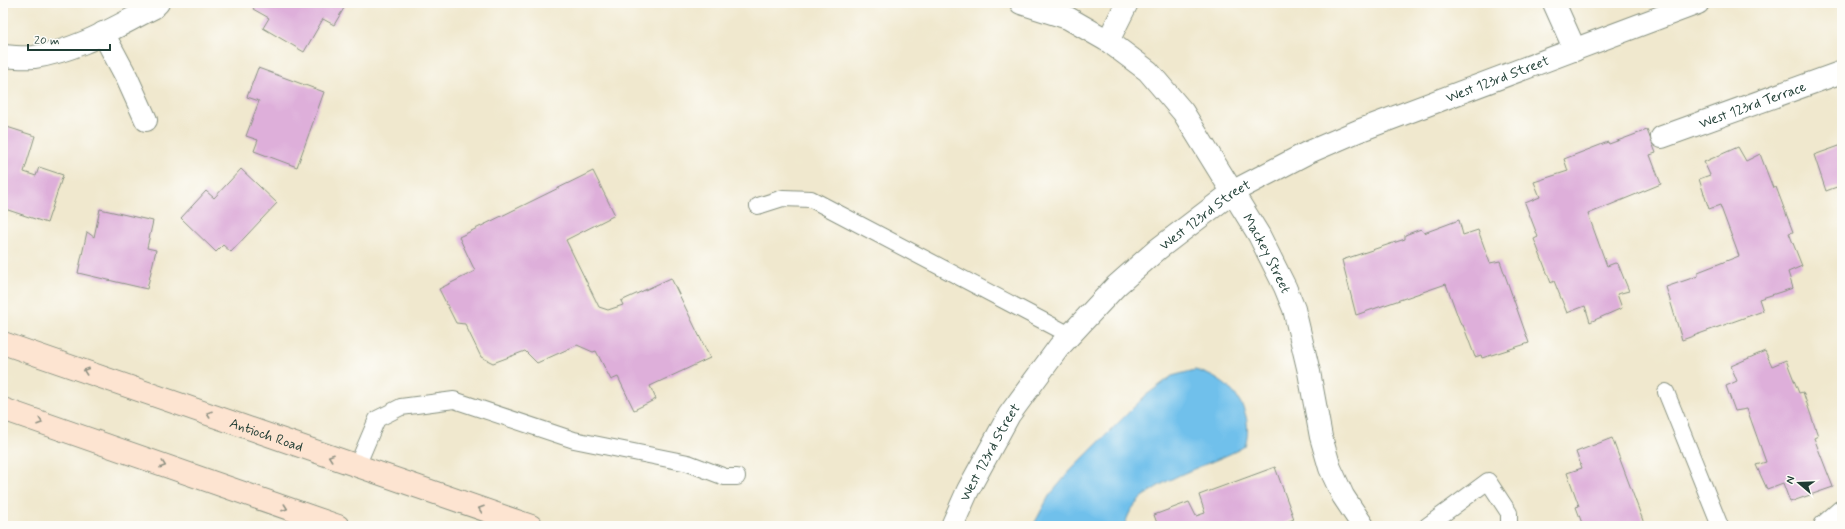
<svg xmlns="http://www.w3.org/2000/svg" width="1845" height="529" font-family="Mynerve,sans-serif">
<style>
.water{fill:#6fc0eb;stroke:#477e90}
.building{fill:#deafda}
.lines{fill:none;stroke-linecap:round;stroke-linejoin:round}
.lane-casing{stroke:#889281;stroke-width:18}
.street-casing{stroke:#889281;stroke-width:24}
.secondary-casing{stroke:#889281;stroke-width:24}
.lane{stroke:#fff;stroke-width:16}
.street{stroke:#fff;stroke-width:22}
.secondary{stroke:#fde4d1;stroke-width:22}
.oneway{stroke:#8e9082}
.labels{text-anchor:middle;stroke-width:4;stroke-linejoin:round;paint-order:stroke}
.street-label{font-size:14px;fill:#1f3d34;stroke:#fdfcf7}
</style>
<rect width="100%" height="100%" fill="#fdfcf7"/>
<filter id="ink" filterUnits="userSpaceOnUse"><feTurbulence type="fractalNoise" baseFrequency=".025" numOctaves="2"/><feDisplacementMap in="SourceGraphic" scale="8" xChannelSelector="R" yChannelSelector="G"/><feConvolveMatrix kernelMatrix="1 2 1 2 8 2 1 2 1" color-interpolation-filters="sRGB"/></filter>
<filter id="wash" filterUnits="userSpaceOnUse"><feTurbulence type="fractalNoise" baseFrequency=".012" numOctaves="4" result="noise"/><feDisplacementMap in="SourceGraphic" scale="16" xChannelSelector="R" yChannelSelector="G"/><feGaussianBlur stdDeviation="0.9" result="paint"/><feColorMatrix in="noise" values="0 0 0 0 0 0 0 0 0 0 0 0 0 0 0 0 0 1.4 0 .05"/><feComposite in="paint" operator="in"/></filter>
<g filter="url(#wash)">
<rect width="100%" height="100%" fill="#f0e8ce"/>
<path class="water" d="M1195,370C1230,379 1256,409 1245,446C1211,467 1132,482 1125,526H1033L1049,496L1071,470L1145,396L1172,376Z"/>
<g id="blocks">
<path class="building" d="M257,3H347L334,25L323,19L304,52L263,28L269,18L253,9Z
M258,68L324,92L297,167L254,151L258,140L246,136L259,101L247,97Z
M7,127L35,136L24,172L36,176L39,167L63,175L47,223L5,209L3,215V140Z
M1647,130L1656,153L1650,155L1661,184L1588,214L1607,266L1615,263L1618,264L1629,291L1617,294L1622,308L1590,322L1585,306L1567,313L1554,281L1551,283L1534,239L1538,237L1525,203L1540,197L1534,182L1568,171L1564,159L1608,142L1609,144Z
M1842,145V185L1826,191L1814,155Z
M1738,147L1746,161L1760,154L1773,188L1776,187L1793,232L1789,233L1802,266L1788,272L1793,288L1759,299L1763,311L1682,340L1666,287L1698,276V272L1739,256L1720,205L1709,209L1699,179L1710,175L1704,162Z
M241,169L277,203L231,252L223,245L216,252L181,218L206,191L214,198Z
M593,171L615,215L566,240L599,307L608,310L623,305L621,301L671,278L710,358L650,386L656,399L634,410L618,377L611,380L596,351L593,352L577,345L537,363L525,351L493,363L481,357L465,324L456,323L439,289L475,271L459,237Z
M100,209L153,221L147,248L156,250L147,289L78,273L87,232L94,237Z
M1459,220L1463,235L1478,230L1490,263L1500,261L1529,343L1482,358L1481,355L1475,357L1463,325H1461L1446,284L1356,315L1342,260L1405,239V235L1421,229L1424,233Z
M1765,351L1772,366L1786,360L1799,393L1803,392L1818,436L1814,438L1833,487L1790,502L1783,483L1767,489L1756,465L1766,462L1747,409L1735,411L1726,386L1737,381L1731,366Z
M1612,438L1645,526H1583L1576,507L1579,506L1567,473L1582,468L1576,452Z
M1275,467L1294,519L1277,526H1158L1154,515L1189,502L1196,516L1205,513L1199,495Z"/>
</g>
</g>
<g filter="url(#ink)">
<use href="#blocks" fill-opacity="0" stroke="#889281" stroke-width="1"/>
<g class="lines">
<defs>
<path id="lane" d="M758,206L783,198L811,199L1070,335
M1666,392L1720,526
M357,466L377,419L401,407L454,400L574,440L688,463L725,477H737
M1427,526L1488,481L1509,513V526"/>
<g id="street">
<path id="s1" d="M1021,3L1068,18L1108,41L1148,71L1183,112L1259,235L1285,287L1294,309L1309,372L1321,437L1330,468L1343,496L1363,526"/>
<path d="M1554,3L1575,50"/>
<path d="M103,33L127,78L146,120"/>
<path d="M1108,41L1127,3"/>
<path d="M3,56C13,57 24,58 34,57C77,51 115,27 153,8L158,3"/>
<path id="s2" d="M1662,137L1842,72"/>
<path id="s3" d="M952,526L968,490L1009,415L1059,347L1116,286L1158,249L1234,191L1307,153L1358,131L1698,3"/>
<path d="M1825,526L1842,511"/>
</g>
<g id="secondary">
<path id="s4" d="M3,343L531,526"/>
<path d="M3,409L338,526"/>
</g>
</defs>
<use href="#lane" class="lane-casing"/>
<use href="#street" class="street-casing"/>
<use href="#secondary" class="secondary-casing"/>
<use href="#lane" class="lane"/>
<use href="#street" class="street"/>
<use href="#secondary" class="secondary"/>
</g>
<defs><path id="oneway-chevron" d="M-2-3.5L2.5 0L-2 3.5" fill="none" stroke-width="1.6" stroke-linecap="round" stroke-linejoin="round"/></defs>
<g class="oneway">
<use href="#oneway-chevron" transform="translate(86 371) rotate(-161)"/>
<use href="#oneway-chevron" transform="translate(209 414) rotate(-161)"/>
<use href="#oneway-chevron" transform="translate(40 422) rotate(19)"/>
<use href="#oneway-chevron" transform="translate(331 457) rotate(-161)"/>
<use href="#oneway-chevron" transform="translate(163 465) rotate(19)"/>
<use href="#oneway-chevron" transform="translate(285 508) rotate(19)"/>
<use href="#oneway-chevron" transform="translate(481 509) rotate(-161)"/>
</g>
</g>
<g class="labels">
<g class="street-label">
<text dy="5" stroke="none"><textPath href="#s3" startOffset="731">West 123rd Street</textPath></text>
<text dy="5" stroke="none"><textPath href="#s2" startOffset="96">West 123rd Terrace</textPath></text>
<text dy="5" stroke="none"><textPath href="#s3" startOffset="407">West 123rd Street</textPath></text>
<text dy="5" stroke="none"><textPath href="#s1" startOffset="364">Mackey Street</textPath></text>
<text dy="5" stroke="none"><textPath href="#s4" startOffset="279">Antioch Road</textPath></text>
<text dy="5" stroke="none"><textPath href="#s3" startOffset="83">West 123rd Street</textPath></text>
</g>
</g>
<rect width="1845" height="529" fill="none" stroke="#fdfcf7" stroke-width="16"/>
<g transform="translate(1799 483) rotate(289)" stroke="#fdfcf7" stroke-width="3" paint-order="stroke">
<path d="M0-3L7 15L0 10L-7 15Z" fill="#1f3d34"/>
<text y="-6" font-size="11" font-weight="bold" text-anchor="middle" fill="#1f3d34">N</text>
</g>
<path d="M28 44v6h82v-6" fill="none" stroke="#1f3d34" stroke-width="2"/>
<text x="34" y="44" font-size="12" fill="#1f3d34" stroke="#fdfcf7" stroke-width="3" paint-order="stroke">20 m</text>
</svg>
